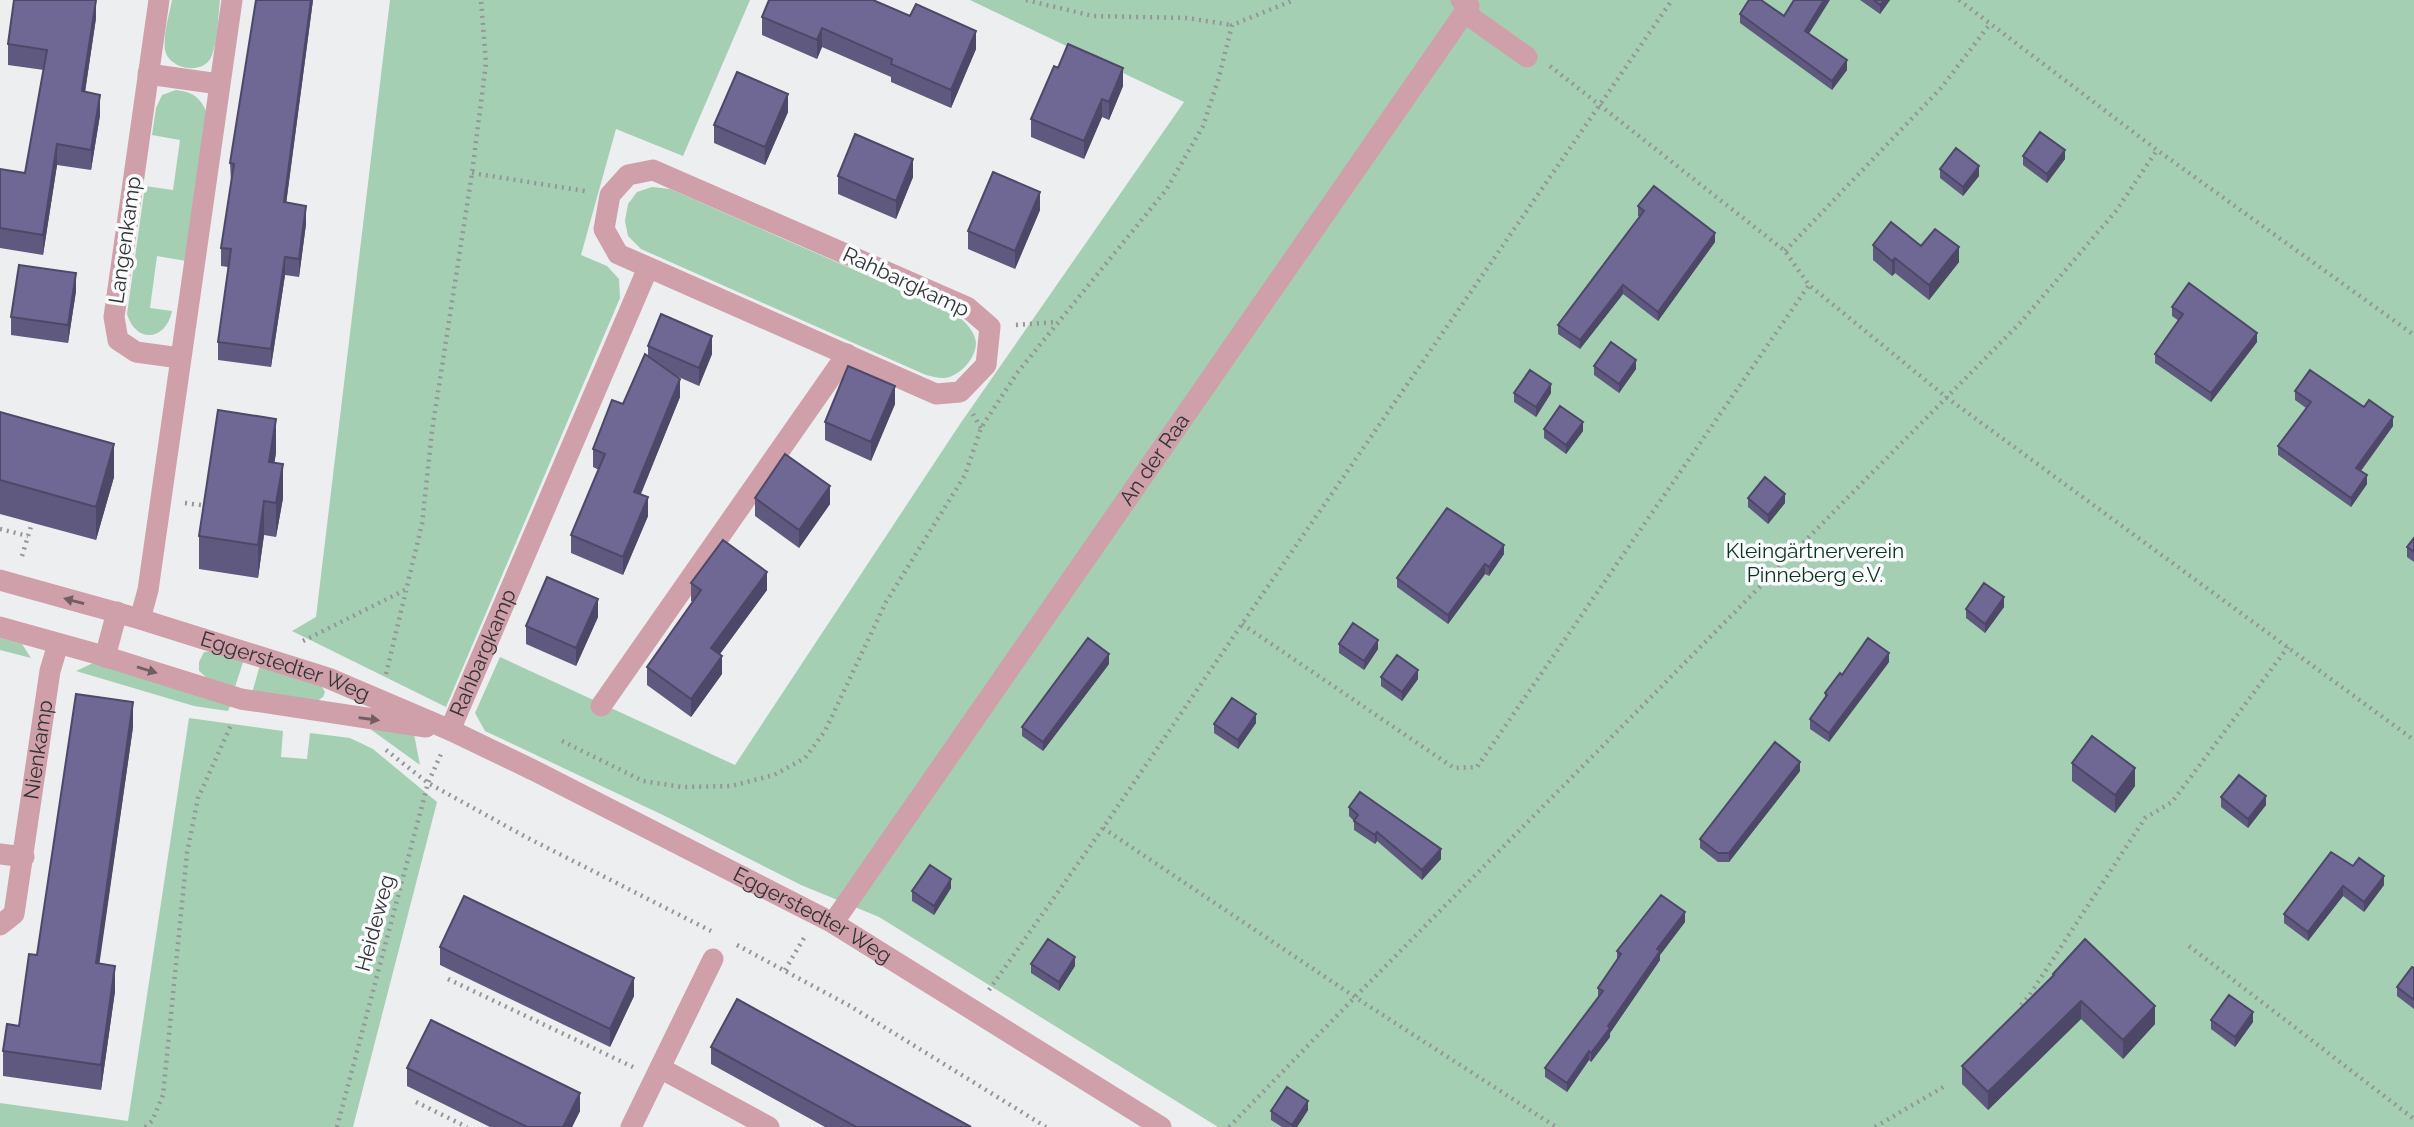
<svg xmlns="http://www.w3.org/2000/svg" width="2414" height="1127" font-family="Raleway,sans-serif">
<style>
.green{fill:#a4cfb2}
.lines{fill:none;stroke-linecap:round;stroke-linejoin:round}
.path{stroke:#949698;stroke-width:4.5;stroke-dasharray:2 5;stroke-linecap:butt}
.minor{stroke:#cf9faa;stroke-width:21}
.wall{fill:#5f597f}
.shaded-wall{fill:#4e4868}
.building{fill:#6f6794;stroke:#4e4868;stroke-width:2}
.oneway{fill:#715e63}
.labels{text-anchor:middle;stroke-width:7;stroke-linejoin:round;paint-order:stroke}
.street-label{font-size:21px;fill:#323334;stroke:#f9fbfd}
.park-label{font-size:21px;fill:#0a331d;stroke:#f9fbfd}
</style>
<rect width="100%" height="100%" fill="#eceef0"/>
<path class="green" d="M172,0H220C218,17 218,39 212,55C205,76 169,70 165,50C163,35 169,15 172,0Z
M390,0H750L683,156L616,129L581,255L607,266L619,279L620,298L446,707L292,631L316,617Z
M970,0H2414V1127H1218L879,917L801,885L665,816L485,731L475,713L500,657L735,765L960,424L1184,102Z
M176,90C193,92 200,97 207,113L186,261L157,256L150,308L172,311C166,341 136,344 127,314L145,186L173,190L180,140L152,135L156,108L162,95Z
M652,187L670,189L957,315C965,322 975,331 976,343C976,359 958,378 943,378C938,378 931,376 926,375L641,249L628,236L625,221L628,204L637,192Z
M0,638L22,644L31,658L0,650Z
M215,651L244,659L235,687L207,678L199,671V662L204,652Z
M93,663L230,706L228,711L194,706L76,671Z
M260,665L321,685L325,692L323,697L316,702L252,693Z
M189,718L283,731L281,757L307,759L310,733L350,738L373,749L437,802L353,1127H0V1103L128,1121Z
M366,726L414,734L420,765Z"/>
<g class="lines">
<path class="path" d="M1026,0L1093,16L1187,18L1232,25
M1959,0L2157,150L2414,335
M1550,66L1785,251L1809,285L1946,397L2414,740
M472,173L585,191
M1785,251L1941,88L1990,24
M1016,325L1058,322
M973,414L981,428
M185,503L208,506
M0,529L28,536
M22,556L32,523
M1242,624L1454,768L1477,767L1809,285
M303,641L407,589
M386,674L422,524L432,431L472,173L486,63L481,0
M562,741L643,781L682,787L731,786L774,775L805,758L825,731L886,602L965,475L981,428L1017,373L1166,190L1203,126L1219,77L1232,25L1294,0
M386,750L428,783L524,836L711,931
M1103,828L1355,997L1556,1127
M737,945L850,1006L1046,1127
M2189,946L2414,1119
M785,970L804,938
M448,979L633,1067
M989,990L1103,828L1242,624L1672,0
M2021,1005L2029,996L2145,818L2172,802L2288,647
M416,1102L467,1127
M145,1127L152,1121L163,1095L187,853L198,798L232,723
M337,1127L428,783L441,754
M1229,1127L1355,997L2021,322L2116,211L2157,150
M1875,1127L1945,1086"/>
<g class="minor">
<path d="M159,0L114,317L118,340L136,352L180,358"/>
<path d="M1465,13L1527,57"/>
<path d="M148,74L219,84"/>
<path d="M653,170L967,307L990,327L986,365L960,392L936,394L618,254L604,229L610,195L628,175Z"/>
<path id="s1" d="M0,580L140,619L328,678L450,730L533,770L833,923L1161,1127"/>
<path d="M140,619L148,590L232,0"/>
<path d="M0,627L97,654L241,699L426,727"/>
<path d="M105,657L117,612"/>
<path d="M601,706L847,354"/>
<path id="s2" d="M450,730L648,268"/>
<path d="M0,854L24,857"/>
<path id="s3" d="M833,923L1469,6L1461,0"/>
<path id="s4" d="M0,925L14,914L50,671L58,644"/>
<path d="M660,1068L769,1127"/>
<path d="M631,1127L713,959"/>
</g>
</g>
<path class="wall" d="M256,0H313L286,203L306,224L299,277L285,275L271,367L218,360V342L228,267L221,266V248L231,181L230,163Z
M1860,0H1890L1880,14Z
M1740,14L1809,33L1847,70L1832,90L1740,23Z
M762,17L976,49L951,108L891,82V77L822,47L817,59L762,35Z
M96,18L85,92L100,115L91,170L57,165L43,255L0,248V169L25,173L44,70L8,65V44Z
M1058,68L1123,86L1109,120L1102,117L1084,159L1031,137V119Z
M788,112L765,165L714,143V125Z
M2023,156L2065,159L2047,183L2023,165Z
M1940,169L1979,176L1963,196L1940,178Z
M838,176L913,177L896,219L838,194Z
M1638,206L1715,242L1658,321L1623,294L1580,349L1558,334V325L1640,217L1638,216Z
M1040,210L1015,269L968,249V231Z
M1873,245L1921,246L1959,262L1929,300L1895,273L1892,276L1873,260Z
M76,291L68,343L11,335V317Z
M2172,307L2257,342L2211,402L2155,363V354L2179,321L2172,316Z
M648,346L712,354L699,386L674,375L680,397L641,494L648,516L623,575L571,553V535L599,470L593,467V449L623,404L648,357Z
M1594,366L1636,369L1619,393L1594,375Z
M2295,391L2364,407L2393,426L2361,471L2367,484L2351,507L2278,455V446L2306,408L2295,400Z
M1514,393H1551L1536,417L1514,402Z
M895,404L871,461L825,440V422Z
M0,412L114,477L96,540L0,514Z
M1544,429L1583,431L1566,454L1544,438Z
M276,453L274,463L283,498L276,537L264,535L258,578L199,569V536Z
M755,498L830,504L799,548L755,516Z
M1748,498L1785,503L1768,524L1748,507Z
M2414,538V562L2407,557V547Z
M1504,554L1489,576L1485,574L1448,624L1397,587V578Z
M691,583L767,590L720,654L722,674L691,717L647,685V667L693,602L691,601Z
M2004,607L1985,633L1966,618V609Z
M598,617L576,666L526,644V626Z
M1339,644L1378,649L1364,670L1339,653Z
M1889,662L1829,742L1810,729V719L1825,699V693L1842,675Z
M1109,664L1043,751L1022,736V727Z
M1381,677L1418,679L1402,701L1381,686Z
M1256,723L1238,749L1214,733V724Z
M133,727L99,963L115,991L101,1090L3,1076V1051L19,1026L37,955Z
M2072,763L2135,786L2115,813L2072,781Z
M1800,771L1729,862H1718L1700,848V839Z
M2221,797L2266,805L2248,828L2221,807Z
M1349,807L1441,859L1422,880L1377,841L1375,844L1354,830V821L1349,816Z
M2353,866L2384,885L2364,912L2343,896L2308,941L2284,923V914Z
M951,888L934,915L912,901V891Z
M1685,922L1660,955V960L1610,1033V1037L1591,1062L1589,1060L1567,1092L1545,1077V1068L1598,997V988L1617,960V951Z
M440,947L634,996L610,1047L440,965Z
M1031,964L1075,966L1059,991L1031,973Z
M2414,968V1009L2397,996V987Z
M2053,974L2155,1024L2123,1059L2081,1019L1988,1110L1962,1084V1066L2053,976Z
M2211,1020L2253,1022L2235,1047L2211,1029Z
M711,1047L971,1127H825L711,1064Z
M407,1068L580,1111L572,1127H490L407,1086Z
M1308,1110L1297,1127H1282L1271,1120V1111Z"/>
<path class="shaded-wall" d="M96,0V18L82,112V91Z
M311,0H313L284,220V202Z
M1824,0H1830L1805,40V31Z
M1884,0H1890L1880,14V5Z
M822,28V47L817,59V40Z
M976,31V49L951,108V90Z
M1847,60V70L1832,90V81Z
M1123,68V86L1109,120V102Z
M788,94V112L765,165V147Z
M100,95V115L91,170V150Z
M1102,99V117L1084,159V141Z
M57,144V165L43,255V235Z
M2065,150V159L2047,183V174Z
M913,159V177L896,219V201Z
M1979,166V176L1963,196V187Z
M1040,192V210L1015,269V251Z
M306,206V224L299,277V259Z
M1715,233V242L1658,321V312Z
M1959,247V262L1929,300V285Z
M285,257V275L271,367V349Z
M1895,258V273L1892,276V261Z
M76,273V291L68,343V325Z
M1623,285V294L1580,349V340Z
M2257,333V342L2211,402V393Z
M712,336V354L699,386V368Z
M1636,360V369L1619,393V384Z
M680,379V397L634,510V492Z
M1551,384V393L1536,417V407Z
M895,386V404L871,461V442Z
M2393,417V426L2356,477V468Z
M276,419V453L269,496V462Z
M1583,422V431L1566,454V445Z
M114,444V477L96,540V507Z
M283,464V498L276,537V503Z
M2367,475V484L2351,507V498Z
M830,486V504L799,548V530Z
M1785,494V503L1768,524V515Z
M648,497V516L623,575V557Z
M264,501V535L258,578V545Z
M1504,545V554L1489,576V567Z
M1485,564V574L1448,624V615Z
M767,572V590L711,666V648Z
M2004,597V607L1985,633V624Z
M598,599V617L576,666V648Z
M1378,640V649L1364,670V661Z
M1889,653V662L1829,742V733Z
M1109,654V664L1043,751V742Z
M722,656V674L691,717V699Z
M1418,670V679L1402,701V692Z
M133,702V727L96,988V963Z
M1256,714V723L1238,749V740Z
M1800,762V771L1729,862V853Z
M2135,768V786L2115,813V795Z
M2266,796V805L2248,828V819Z
M1377,832V841L1375,844V835Z
M1441,849V859L1422,880V870Z
M2384,876V885L2364,912V902Z
M951,879V888L934,915V906Z
M2343,886V896L2308,941V932Z
M1685,912V922L1660,955V960L1610,1033V1037L1591,1062V1053L1657,949Z
M1075,957V966L1059,991V982Z
M115,966V991L101,1090V1065Z
M634,978V996L610,1047V1029Z
M2081,1001V1019L1988,1110V1092Z
M2155,1006V1024L2123,1059V1040Z
M2253,1012V1022L2235,1047V1037Z
M1589,1051V1060L1567,1092V1083Z
M580,1093V1111L572,1127H563Z
M1308,1101V1110L1297,1127H1292V1125Z"/>
<path class="building" d="M14,0H96L82,91L100,95L91,150L57,144L43,235L0,228V169L25,173L47,50L8,44Z
M256,0H311L284,202L306,206L299,259L285,257L271,349L218,342L231,249L221,248L234,164L230,163Z
M769,0H873L910,16L916,4L976,31L951,90L891,64L892,59L822,28L817,40L762,17Z
M1749,0H1761L1784,16L1794,0H1824L1805,31L1847,60L1832,81L1740,14Z
M1874,0H1884L1880,5Z
M1068,44L1123,68L1109,102L1102,99L1084,141L1031,119L1054,66L1058,68Z
M737,72L788,94L765,147L714,125Z
M2040,132L2065,150L2047,174L2023,156Z
M855,134L913,159L896,201L838,176Z
M1956,148L1979,166L1963,187L1940,169Z
M993,172L1040,192L1015,251L968,231Z
M1654,186L1715,233L1658,312L1623,285L1580,340L1558,325L1644,211L1638,206Z
M1891,222L1921,246L1935,229L1959,247L1929,285L1895,258L1892,261L1873,245Z
M19,265L76,273L68,325L11,317Z
M2189,283L2257,333L2211,393L2155,354L2183,314L2172,307Z
M661,314L712,336L699,368L648,346Z
M1611,342L1636,360L1619,384L1594,366Z
M645,354L680,379L634,492L648,497L623,557L571,535L605,454L593,449L612,400L623,404Z
M848,366L895,386L871,442L825,422Z
M1530,370L1551,384L1536,407L1514,393Z
M2310,370L2364,407L2369,400L2393,417L2356,468L2367,475L2351,498L2278,446L2311,402L2295,391Z
M1560,406L1583,422L1566,445L1544,429Z
M218,410L276,419L269,462L283,464L276,503L264,501L258,545L199,536Z
M0,412L114,444L96,507L0,480Z
M785,454L830,486L799,530L755,498Z
M1765,477L1785,494L1768,515L1748,498Z
M1447,508L1504,545L1489,567L1485,564L1448,615L1397,578Z
M2414,538V552L2407,547Z
M723,540L767,572L711,648L722,656L691,699L647,667L701,590L691,583Z
M547,577L598,599L576,648L526,626Z
M1984,583L2004,597L1985,624L1966,609Z
M1353,623L1378,640L1364,661L1339,644Z
M1088,638L1109,654L1043,742L1022,727Z
M1868,638L1889,653L1829,733L1810,719L1827,695L1825,693L1840,673L1842,675Z
M1397,655L1418,670L1402,692L1381,677Z
M76,694L133,702L96,963L115,966L101,1065L3,1051L7,1024L19,1026L29,954L37,955Z
M1232,698L1256,714L1238,740L1214,724Z
M2092,736L2135,768L2115,795L2072,763Z
M1775,742L1800,762L1729,853H1718L1700,839Z
M2239,775L2266,796L2248,819L2221,797Z
M1360,792L1441,849L1422,870L1377,832L1375,835L1354,821L1358,815L1349,807Z
M2331,852L2353,866L2359,858L2384,876L2364,902L2343,886L2308,932L2284,914Z
M930,865L951,879L934,906L912,891Z
M1661,895L1685,912L1657,949L1660,951L1608,1026L1610,1028L1591,1053L1589,1051L1567,1083L1545,1068L1603,991L1598,988L1621,954L1617,951Z
M464,896L634,978L610,1029L440,947Z
M1048,939L1075,957L1059,982L1031,964Z
M2085,939L2155,1006L2123,1040L2081,1001L1988,1092L1962,1066L2054,975L2053,974Z
M2412,967L2414,968V1000L2397,987Z
M2229,995L2253,1012L2235,1037L2211,1020Z
M737,999L971,1127H856L711,1047Z
M431,1020L580,1093L563,1127H527L407,1068Z
M1287,1087L1308,1101L1292,1125L1271,1111Z"/>
<defs><path id="oneway-solid" d="M-6-.8H1V-3.2L6.5 0L1 3.2V.8H-6Z" transform="scale(1.75)"/></defs>
<g class="oneway">
<use href="#oneway-solid" transform="translate(74 601) rotate(-165)"/>
<use href="#oneway-solid" transform="translate(147 670) rotate(17)"/>
<use href="#oneway-solid" transform="translate(369 719) rotate(8)"/>
</g>
<g class="labels">
<g class="street-label">
<text transform="translate(125 240) rotate(-82)" y="7">Langenkamp</text>
<text transform="translate(906 282) rotate(25)" y="7">Rahbargkamp</text>
<text dy="7" stroke="none"><textPath href="#s3" startOffset="564">An der Raa</textPath></text>
<text dy="7" stroke="none"><textPath href="#s2" startOffset="84">Rahbargkamp</textPath></text>
<text dy="7" stroke="none"><textPath href="#s1" startOffset="298">Eggerstedter Weg</textPath></text>
<text dy="7" stroke="none"><textPath href="#s4" startOffset="184">Nienkamp</textPath></text>
<text dy="7" stroke="none"><textPath href="#s1" startOffset="882">Eggerstedter Weg</textPath></text>
<text transform="translate(375 923) rotate(-75)" y="7">Heideweg</text>
</g>
<g class="park-label">
<text x="1815" y="558">Kleingärtnerverein<tspan x="1815" dy="24">Pinneberg e.V.</tspan></text>
</g>
</g>
</svg>
